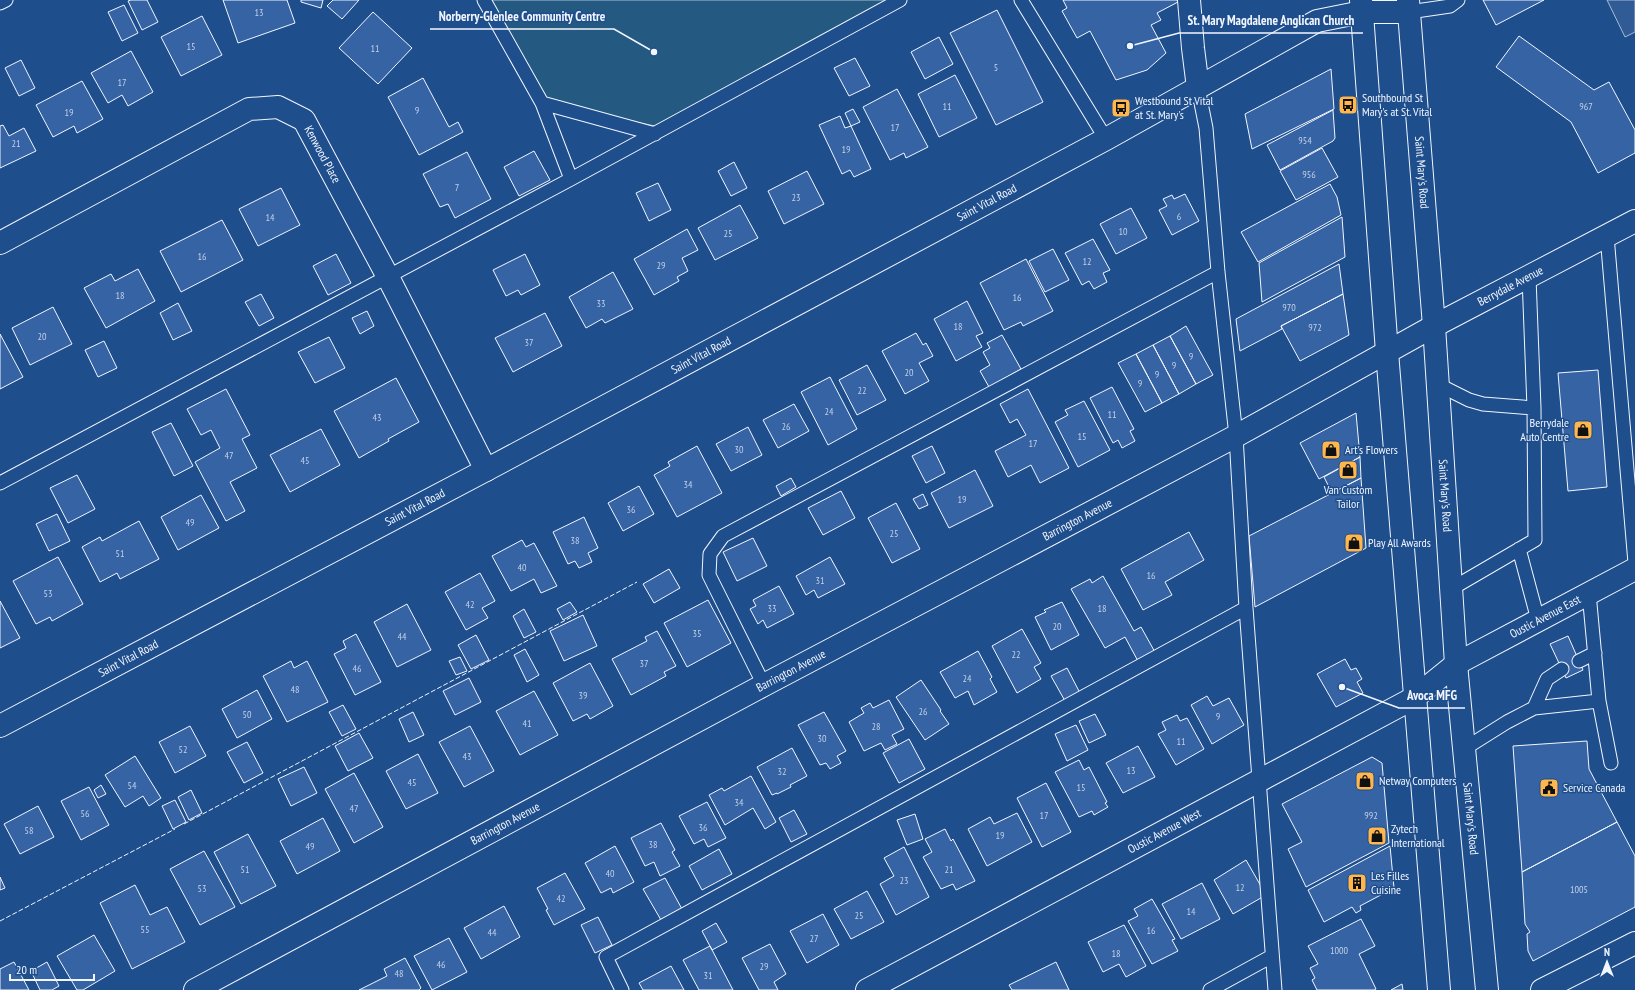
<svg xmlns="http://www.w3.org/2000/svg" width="1635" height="990" font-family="'PT Sans Narrow',sans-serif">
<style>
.green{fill:#245a82;stroke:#a8bbd7}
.parking{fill:#305b95;stroke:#a8bbd7}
.building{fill:#3563a3;stroke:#f2f6ff}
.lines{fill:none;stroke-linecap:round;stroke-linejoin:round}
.service-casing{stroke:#f2f6ff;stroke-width:15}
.minor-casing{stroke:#f2f6ff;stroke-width:24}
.tertiary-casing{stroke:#f2f6ff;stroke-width:24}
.secondary-casing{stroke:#f2f6ff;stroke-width:24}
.service{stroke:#1f4e8c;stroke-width:13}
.minor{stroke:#1f4e8c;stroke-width:22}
.tertiary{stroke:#1f4e8c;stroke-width:22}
.secondary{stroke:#1f4e8c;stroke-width:22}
.fence{stroke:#f2f6ff;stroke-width:1;stroke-dasharray:5 2;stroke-linecap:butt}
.labels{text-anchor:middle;stroke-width:3;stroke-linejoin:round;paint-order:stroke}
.number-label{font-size:10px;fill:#c3d1e8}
.poi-label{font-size:12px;fill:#f2f6ff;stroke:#1f4e8c;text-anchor:start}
.street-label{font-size:12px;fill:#f2f6ff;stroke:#1f4e8c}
.leader{fill:none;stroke:#f2f6ff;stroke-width:1.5}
.callout-dot{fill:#f2f6ff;stroke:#1f4e8c;stroke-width:1.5}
.callout-label{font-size:13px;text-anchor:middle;font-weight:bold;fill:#f2f6ff;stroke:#1f4e8c;stroke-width:3;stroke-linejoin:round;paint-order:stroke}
</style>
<rect width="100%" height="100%" fill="#1f4e8c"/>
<path class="green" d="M487,0H889L655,126L542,103Z"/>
<path class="parking" d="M1607,0H1635V32L1625,37Z"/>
<path class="building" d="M131,0H147L158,22L142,30L128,1Z
M223,0H287L295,23L238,43Z
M301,0H323L321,8L301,2Z
M333,0H359L342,19L327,6Z
M1063,0H1177L1178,2L1157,13L1161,20L1151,25L1166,53L1147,70L1116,80L1090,31L1077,38L1062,11L1067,8Z
M1483,0H1544L1496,25Z
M124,5L138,33L122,41L108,12Z
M997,10L1043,102L996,125L950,33Z
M373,12L412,48L378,84L339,48Z
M202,16L222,55L181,76L161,37Z
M1519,36L1594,90L1609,82L1635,130V153L1598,173L1571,122L1496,67Z
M939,37L953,64L925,79L911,52Z
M131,51L153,92L128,106L122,95L108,103L91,73Z
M855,58L870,86L849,96L834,68Z
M21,60L35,88L19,96L5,68Z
M1331,69L1334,109L1252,149L1245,114Z
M955,75L977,118L939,137L918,94Z
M423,78L449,127L458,122L463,132L419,155L388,97Z
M82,81L103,119L77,133L74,126L53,137L36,105Z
M897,89L928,147L906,158L904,153L890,160L863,107Z
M853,109L860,122L851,126L845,113Z
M1333,110L1335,138L1333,141L1280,170L1267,145Z
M840,116L845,128L851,126L871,169L854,177L850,170L842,174L819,125Z
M3,125L9,136L24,128L36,151L0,168V126Z
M1322,148L1338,177L1296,200L1280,171Z
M534,151L550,180L519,196L504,167Z
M467,152L491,199L455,218L448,204L440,207L423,174Z
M734,162L747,188L731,196L718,171Z
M807,171L824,204L784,224L768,191Z
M658,183L671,210L649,221L636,193Z
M1330,184L1337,197L1341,215L1258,262L1241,232Z
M281,188L300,225L258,246L239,209Z
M1185,194L1199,221L1172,235L1159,210L1167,206L1163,199L1172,195L1174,199Z
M740,205L758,238L715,260L698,228Z
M1131,208L1147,238L1116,254L1100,224Z
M1342,217L1345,257L1262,302L1259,263Z
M222,220L243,260L181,292L160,251Z
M687,229L698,250L682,258L688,271L677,277L679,281L654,295L634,259Z
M1093,239L1110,270L1103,273L1107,282L1094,289L1089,281L1082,285L1065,253Z
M1053,249L1069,280L1045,292L1029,261Z
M336,254L351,283L328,295L313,266Z
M525,254L540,285L521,295L518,290L506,296L493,270Z
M1026,259L1053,311L1023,326L1021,322L1004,330L980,283Z
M1339,264L1343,294L1281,326L1282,329L1240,351L1236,319Z
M138,269L155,301L106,328L84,288L111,274L115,281Z
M613,272L633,309L605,323L602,319L586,328L569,297Z
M261,294L274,318L259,326L245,302Z
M1343,294L1349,335L1300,361L1281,326Z
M967,301L983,333L976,336L982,347L956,361L934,319Z
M178,303L192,331L173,340L160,313Z
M53,307L72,344L30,365L12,328Z
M367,311L374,326L360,334L352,318Z
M545,313L562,346L513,372L495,338Z
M1186,326L1213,375L1196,384L1170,336Z
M916,333L923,345L926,343L933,356L919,363L929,381L905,394L882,351Z
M0,334L23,377L0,389Z
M1002,335L1021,369L989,387L980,371L990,365L983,352L990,348L987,343Z
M1170,336L1196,384L1179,394L1153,345Z
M329,337L345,368L315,383L298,352Z
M104,341L117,368L98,377L85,350Z
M1153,345L1179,394L1162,403L1136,354Z
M1136,354L1162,403L1145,412L1118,363Z
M867,365L886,400L857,415L839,380Z
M1598,370L1607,487L1568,491L1558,373Z
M830,377L857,429L828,445L801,392Z
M396,378L419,422L388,439L389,441L359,458L334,411Z
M1112,387L1134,429L1130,431L1135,441L1122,448L1118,440L1113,443L1090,398Z
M226,389L250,435L242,439L257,468L230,482L245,511L226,521L195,462L220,448L211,430L201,435L187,409Z
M1028,389L1069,468L1040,483L1031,465L1008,477L995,451L1026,435L1017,419L1010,423L1000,404Z
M1084,401L1110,450L1078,467L1055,422L1068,415L1065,410Z
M794,404L809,431L778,448L763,420Z
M1356,413L1360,457L1319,479L1300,443Z
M171,423L193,466L174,476L152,432Z
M748,427L762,455L731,471L716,444Z
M321,429L340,465L290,492L270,455Z
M697,446L722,493L677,517L654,475L670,466L668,462Z
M932,446L945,473L926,483L912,456Z
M1360,457L1361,478L1332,493L1324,477Z
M975,470L993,506L949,528L931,493Z
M77,475L95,509L68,523L50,488Z
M791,478L796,487L781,496L776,486Z
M1361,478L1366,548L1255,607L1249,536Z
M639,486L654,514L623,531L608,503Z
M841,491L855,518L823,535L808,508Z
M923,494L928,505L919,509L913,499Z
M201,495L219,528L178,550L161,517Z
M896,503L920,549L892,563L868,518Z
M57,514L70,541L49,551L36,524Z
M584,517L598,548L588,553L592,562L579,568L575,561L568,564L553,532Z
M139,521L159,559L120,579L117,573L100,582L82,547L100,537L102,541Z
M1189,532L1204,560L1165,582L1172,595L1143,610L1121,569Z
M753,538L767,566L737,581L723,552Z
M522,540L526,547L534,543L557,586L541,593L534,579L511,591L492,556Z
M58,557L83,604L52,621L50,617L36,624L13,581Z
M830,557L845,584L818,598L814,590L806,595L796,576Z
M669,569L680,588L654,603L643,584Z
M480,573L495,601L482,608L488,618L466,630L445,592Z
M1103,576L1134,631L1141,627L1156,654L1139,663L1125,637L1105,648L1071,589L1090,579L1092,583Z
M779,586L794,614L767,628L763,620L758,624L750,609L756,606L753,600Z
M708,600L731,643L687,667L664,623Z
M0,601L20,638L0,648Z
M570,602L577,612L563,620L557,609Z
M1062,602L1079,635L1051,650L1035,617L1046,612L1044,610Z
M407,604L431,650L397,667L374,622Z
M524,609L536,632L524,638L513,616Z
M583,615L597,646L564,661L550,631Z
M1022,629L1041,663L1034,667L1041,679L1017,693L992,646Z
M657,631L676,666L664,672L666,676L631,695L612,659L647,641L645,637Z
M356,634L381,682L355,695L334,654L346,648L343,641Z
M476,635L489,660L471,669L458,645Z
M1568,636L1583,670L1566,678L1550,644Z
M525,649L539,675L527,682L514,655Z
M978,651L992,677L990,679L997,692L974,705L968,691L955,698L940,672Z
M460,657L467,671L456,675L449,661Z
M1345,659L1351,670L1356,668L1362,679L1357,682L1363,693L1336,707L1317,674Z
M291,661L294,668L307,661L328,702L287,722L263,676Z
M590,663L613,706L590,719L587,714L573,721L553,683Z
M1067,668L1080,693L1065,701L1051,676Z
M469,678L481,702L455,715L443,691Z
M921,680L941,710L940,711L949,724L925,740L896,697Z
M257,690L272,719L237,738L222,709Z
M534,691L558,735L520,755L496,711Z
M1207,696L1213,706L1229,698L1244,725L1212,744L1191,705Z
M889,700L904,729L892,735L897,744L885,750L881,743L864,751L849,722L864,713L861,708L870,703L873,708Z
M343,705L356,729L342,736L329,712Z
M413,712L424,735L409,742L399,719Z
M824,712L846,751L837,756L841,763L830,769L826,763L820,765L798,725Z
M1095,714L1106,735L1089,743L1079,721Z
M1177,715L1180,721L1187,718L1204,749L1176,765L1158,734L1166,730L1162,722Z
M1076,725L1088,750L1067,761L1055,734Z
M190,726L206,756L175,773L159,742Z
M470,726L494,771L464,787L439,742Z
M359,733L373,758L348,771L335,746Z
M909,739L925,769L899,783L883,753Z
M1587,741L1589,769L1617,822L1522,872L1513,746Z
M247,742L263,773L244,783L227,752Z
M1138,746L1155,777L1123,793L1106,763Z
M792,748L807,776L790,785L791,787L777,794V793L772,795L757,767Z
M418,754L438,793L406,809L386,771Z
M135,756L161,798L149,806L143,796L125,807L105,775Z
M1372,757L1382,763L1389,843L1306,887L1288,849L1302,842L1282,804Z
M1079,760L1084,770L1089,767L1107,802L1105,803L1108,807L1094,815L1092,811L1079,817L1055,772Z
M304,767L317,793L291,806L278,779Z
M354,773L383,827L354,843L325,789Z
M751,776L776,822L765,829L753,808L725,825L709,795L722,788L724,791Z
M1046,783L1071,832L1042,847L1017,798Z
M101,785L106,794L98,798L94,790Z
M89,787L109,825L81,840L61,801Z
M191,790L202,813L189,820L178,797Z
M175,800L186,822L173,829L162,806Z
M707,802L726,838L708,847L704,839L694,844L679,816Z
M38,806L54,837L20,854L4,824Z
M794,810L807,834L791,842L779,818Z
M1017,813L1032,842L987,866L968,829L990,817L994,824Z
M915,814L923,839L907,845L897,820Z
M323,818L340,851L297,874L280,841Z
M1617,822L1635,856V907L1533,961L1528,951L1527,934L1530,932L1525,924L1522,872Z
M661,823L675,850L672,852L680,866L660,876L654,862L645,866L631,838Z
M945,829L951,841L953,839L975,881L956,890L953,884L941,889L923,857L932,852L925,839Z
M248,834L276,886L241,904L214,852Z
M615,846L634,882L613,893L611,888L601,893L585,863Z
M1390,846L1394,888L1360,906L1361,910L1356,913L1352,907L1324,922L1308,890Z
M904,847L929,897L896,915L880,884L894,876L884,858Z
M719,849L732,874L702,890L689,866Z
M204,851L235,907L200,925L170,869Z
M1246,860L1266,895L1233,914L1214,880Z
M565,873L585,909L554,925L546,910L548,909L537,888Z
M0,877L5,888L0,890Z
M665,878L682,909L661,920L643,889Z
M1202,883L1220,919L1181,939L1162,904Z
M135,885L150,915L167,907L185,942L132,969L100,903Z
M867,891L884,922L851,939L834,909Z
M1152,899L1175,939L1172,940L1178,951L1152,964L1128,921L1138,916L1134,909Z
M504,906L520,937L481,959L464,928Z
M823,914L839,945L807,963L790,931Z
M598,917L612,945L595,953L581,925Z
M1361,919L1375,946L1359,954L1376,989L1374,990H1317L1312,980L1315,978L1310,968L1318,964L1308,946Z
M716,923L727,942L712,950L702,931Z
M1124,925L1146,966L1126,977L1119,964L1103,972L1088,942Z
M94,935L115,971L83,990H77L57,956Z
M449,938L467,972L432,990L414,956Z
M770,944L786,974L774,982L778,990H759L742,958Z
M710,946L733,990H699L683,960Z
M405,958L421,988L419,990H359L387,976L384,969Z
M14,962L29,990H0V969Z
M47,962L59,986L52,990H40L31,971Z
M1056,962L1069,990H1012L1009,985Z
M671,966L684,990H643L639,983Z
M1402,984L1403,990H1391Z"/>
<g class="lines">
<defs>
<path id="service" d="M484,0L542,103L571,179
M1021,0L1106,139
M0,3L6,0
M1409,12L1450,6L1458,0
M1198,88L1206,128L1218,272L1236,436L1246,608L1275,990
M542,103L655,134
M1607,236L1635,563
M1437,384L1469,400L1483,404L1534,408
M0,483L571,179L900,0
M1519,549L1538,620
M1451,589L1535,540L1534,408L1529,277
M1589,593L1599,701L1611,763
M1579,661L1595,653
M764,685L709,575L710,554L723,536L1218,272
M1534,708L1547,679L1562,669
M1464,749L1507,722L1534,708L1599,701
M622,990L606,957L1246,608
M1210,990L1272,956"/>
<g id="minor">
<path d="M1189,0L1193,48L1198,88"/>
<path id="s1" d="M0,243L249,109L278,107L304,120L388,277L486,470"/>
<path id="s2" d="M195,990L764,685L1236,436L1434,326L1635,221"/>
<path id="s3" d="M867,990L1414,698L1456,664L1635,569"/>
<path d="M1542,990L1635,943"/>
</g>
<g id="tertiary">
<path id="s4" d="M0,726L486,470L1106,139L1317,21L1362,12H1409"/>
</g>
<g id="secondary">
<path d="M1361,0L1387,352L1439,990"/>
<path id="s5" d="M1408,0L1434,326L1456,664L1487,990"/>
</g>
</defs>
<use href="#service" class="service-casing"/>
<use href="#minor" class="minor-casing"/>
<use href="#tertiary" class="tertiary-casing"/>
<use href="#secondary" class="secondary-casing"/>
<use href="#service" class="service"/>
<use href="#minor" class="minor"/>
<use href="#tertiary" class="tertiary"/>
<use href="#secondary" class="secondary"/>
<path class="fence" d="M184,824L637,582
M0,921L175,829"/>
</g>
<defs>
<symbol id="bus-square" viewBox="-11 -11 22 22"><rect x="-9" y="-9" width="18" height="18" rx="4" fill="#ffb74d" stroke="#1f4e8c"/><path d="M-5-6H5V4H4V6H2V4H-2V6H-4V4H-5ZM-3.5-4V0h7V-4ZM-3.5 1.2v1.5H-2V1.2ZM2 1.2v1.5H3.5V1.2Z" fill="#111"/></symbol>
<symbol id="shop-square" viewBox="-11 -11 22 22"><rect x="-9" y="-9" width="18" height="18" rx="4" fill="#ffb74d" stroke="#1f4e8c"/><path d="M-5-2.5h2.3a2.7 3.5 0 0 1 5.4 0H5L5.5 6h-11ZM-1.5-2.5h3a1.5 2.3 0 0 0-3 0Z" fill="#111"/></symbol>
<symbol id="civic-square" viewBox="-11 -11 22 22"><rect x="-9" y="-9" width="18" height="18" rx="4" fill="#ffb74d" stroke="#1f4e8c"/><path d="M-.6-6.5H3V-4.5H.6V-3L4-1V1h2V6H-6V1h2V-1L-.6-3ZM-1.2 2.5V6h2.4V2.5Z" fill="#111"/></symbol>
<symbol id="building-square" viewBox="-11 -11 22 22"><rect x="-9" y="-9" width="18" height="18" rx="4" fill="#ffb74d" stroke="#1f4e8c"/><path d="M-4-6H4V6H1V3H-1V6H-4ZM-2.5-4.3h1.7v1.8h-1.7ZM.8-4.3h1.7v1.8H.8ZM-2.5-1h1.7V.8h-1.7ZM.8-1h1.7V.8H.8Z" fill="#111"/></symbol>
</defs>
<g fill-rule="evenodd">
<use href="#bus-square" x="1337" y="94" width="22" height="22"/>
<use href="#bus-square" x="1110" y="97" width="22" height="22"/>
<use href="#shop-square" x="1572" y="419" width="22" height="22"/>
<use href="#shop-square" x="1320" y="439" width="22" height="22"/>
<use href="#shop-square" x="1337" y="459" width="22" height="22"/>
<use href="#shop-square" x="1343" y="532" width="22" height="22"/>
<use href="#shop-square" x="1354" y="770" width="22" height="22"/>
<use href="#civic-square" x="1538" y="777" width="22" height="22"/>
<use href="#shop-square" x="1366" y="825" width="22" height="22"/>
<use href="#building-square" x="1346" y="872" width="22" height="22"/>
</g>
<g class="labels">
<g class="number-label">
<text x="259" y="16">13</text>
<text x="191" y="50">15</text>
<text x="375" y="52">11</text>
<text x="996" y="71">5</text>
<text x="122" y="86">17</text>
<text x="947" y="110">11</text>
<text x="1586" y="110">967</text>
<text x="417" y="114">9</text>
<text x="69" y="116">19</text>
<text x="895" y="131">17</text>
<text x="1305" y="144">954</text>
<text x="16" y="147">21</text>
<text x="846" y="153">19</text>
<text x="1309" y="178">956</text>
<text x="457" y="191">7</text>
<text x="796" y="201">23</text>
<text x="1179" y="220">6</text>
<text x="270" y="221">14</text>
<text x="1123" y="235">10</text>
<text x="728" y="237">25</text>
<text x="202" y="260">16</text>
<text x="1087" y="265">12</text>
<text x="661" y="269">29</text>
<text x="120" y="299">18</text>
<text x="1017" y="301">16</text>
<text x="601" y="307">33</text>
<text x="1289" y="311">970</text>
<text x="958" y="330">18</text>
<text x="1315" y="331">972</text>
<text x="42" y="340">20</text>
<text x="529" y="346">37</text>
<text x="1191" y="360">9</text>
<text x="1174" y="369">9</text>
<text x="909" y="376">20</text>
<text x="1157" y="378">9</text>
<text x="1140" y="387">9</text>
<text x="862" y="394">22</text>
<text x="829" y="415">24</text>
<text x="1112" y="418">11</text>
<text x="377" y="421">43</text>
<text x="786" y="430">26</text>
<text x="1082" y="440">15</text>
<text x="1033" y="447">17</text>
<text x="739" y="453">30</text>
<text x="229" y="459">47</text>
<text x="305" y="464">45</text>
<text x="688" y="488">34</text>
<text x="962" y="503">19</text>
<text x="631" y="513">36</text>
<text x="190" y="526">49</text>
<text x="894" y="537">25</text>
<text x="575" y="544">38</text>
<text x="120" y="557">51</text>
<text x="522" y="571">40</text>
<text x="1151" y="579">16</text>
<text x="820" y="584">31</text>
<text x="48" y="597">53</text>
<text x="470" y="608">42</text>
<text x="772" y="612">33</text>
<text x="1102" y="612">18</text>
<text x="1057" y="630">20</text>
<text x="697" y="637">35</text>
<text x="402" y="640">44</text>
<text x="1016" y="658">22</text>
<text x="644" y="667">37</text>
<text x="357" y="672">46</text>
<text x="967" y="682">24</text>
<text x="295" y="693">48</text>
<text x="583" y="699">39</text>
<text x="923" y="715">26</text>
<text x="247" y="718">50</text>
<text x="1218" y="720">9</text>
<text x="527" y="727">41</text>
<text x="876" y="730">28</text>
<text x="822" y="742">30</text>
<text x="1181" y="745">11</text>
<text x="183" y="753">52</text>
<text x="467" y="760">43</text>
<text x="1131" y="774">13</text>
<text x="782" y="775">32</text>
<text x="412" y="786">45</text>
<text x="132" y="789">54</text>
<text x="1081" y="791">15</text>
<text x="739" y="806">34</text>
<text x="354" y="812">47</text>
<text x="85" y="817">56</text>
<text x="1044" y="819">17</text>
<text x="1371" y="819">992</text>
<text x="703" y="831">36</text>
<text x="29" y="834">58</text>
<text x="1000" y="839">19</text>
<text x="653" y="848">38</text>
<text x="310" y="850">49</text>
<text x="245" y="873">51</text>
<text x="949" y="873">21</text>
<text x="610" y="877">40</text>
<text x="904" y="884">23</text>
<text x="1240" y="891">12</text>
<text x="202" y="892">53</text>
<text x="1579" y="893">1005</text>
<text x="561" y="902">42</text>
<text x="1191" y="915">14</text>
<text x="859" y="919">25</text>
<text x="145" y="933">55</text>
<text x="1151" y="934">16</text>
<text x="492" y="936">44</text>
<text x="814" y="942">27</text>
<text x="1339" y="954">1000</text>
<text x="1116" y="957">18</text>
<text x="441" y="968">46</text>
<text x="764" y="970">29</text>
<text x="399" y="977">48</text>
<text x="708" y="979">31</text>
</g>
<g class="poi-label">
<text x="1362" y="102">Southbound St<tspan x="1362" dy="14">Mary's at St. Vital</tspan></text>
<text x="1135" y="105">Westbound St Vital<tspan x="1135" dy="14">at St. Mary's</tspan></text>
<text x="1569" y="427" text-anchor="end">Berrydale<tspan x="1569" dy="14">Auto Centre</tspan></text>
<text x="1345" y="454">Art's Flowers</text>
<text x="1348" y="494" text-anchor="middle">Van Custom<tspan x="1348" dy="14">Tailor</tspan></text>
<text x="1368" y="547">Play All Awards</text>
<text x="1379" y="785">Netway Computers</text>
<text x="1563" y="792">Service Canada</text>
<text x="1391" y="833">Zytech<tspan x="1391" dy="14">International</tspan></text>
<text x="1371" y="880">Les Filles<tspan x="1371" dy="14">Cuisine</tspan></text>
</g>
<g class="street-label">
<text dy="4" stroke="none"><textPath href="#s1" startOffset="380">Kenwood Place</textPath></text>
<text dy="4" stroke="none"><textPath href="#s5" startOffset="173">Saint Mary's Road</textPath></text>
<text dy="4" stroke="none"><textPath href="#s4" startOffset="1117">Saint Vital Road</textPath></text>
<text dy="4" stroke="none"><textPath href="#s2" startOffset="1492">Berrydale Avenue</textPath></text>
<text dy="4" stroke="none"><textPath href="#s4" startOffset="793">Saint Vital Road</textPath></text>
<text dy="4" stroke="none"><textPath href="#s5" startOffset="497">Saint Mary's Road</textPath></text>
<text dy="4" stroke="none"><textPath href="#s4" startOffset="469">Saint Vital Road</textPath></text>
<text dy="4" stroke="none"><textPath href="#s2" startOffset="1000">Barrington Avenue</textPath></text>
<text dy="4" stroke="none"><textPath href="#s3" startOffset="775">Oustic Avenue East</textPath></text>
<text dy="4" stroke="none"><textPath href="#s4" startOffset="145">Saint Vital Road</textPath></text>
<text dy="4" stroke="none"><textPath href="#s2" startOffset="676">Barrington Avenue</textPath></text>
<text dy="4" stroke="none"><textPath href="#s5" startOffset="821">Saint Mary's Road</textPath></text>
<text dy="4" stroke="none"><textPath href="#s2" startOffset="352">Barrington Avenue</textPath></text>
<text dy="4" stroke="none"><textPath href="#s3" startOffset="337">Oustic Avenue West</textPath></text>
</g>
</g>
<path class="leader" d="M654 52L614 29H430M1130 46L1179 33H1363M1342 687L1399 708H1465"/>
<g class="callout-dot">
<circle cx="654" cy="52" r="4"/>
<circle cx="1130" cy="46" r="4"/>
<circle cx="1342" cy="687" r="4"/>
</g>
<g class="callout-label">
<text x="522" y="21">Norberry-Glenlee Community Centre</text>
<text x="1271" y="25">St. Mary Magdalene Anglican Church</text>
<text x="1432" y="700">Avoca MFG</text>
</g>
<g transform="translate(1607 962)" stroke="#1f4e8c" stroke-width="3" paint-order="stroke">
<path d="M0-3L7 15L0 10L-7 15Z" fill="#f2f6ff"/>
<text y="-6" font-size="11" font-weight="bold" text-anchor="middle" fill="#f2f6ff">N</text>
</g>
<path d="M10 974v6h84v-6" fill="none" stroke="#f2f6ff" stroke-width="2"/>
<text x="16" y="974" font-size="12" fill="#f2f6ff" stroke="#1f4e8c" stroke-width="3" paint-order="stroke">20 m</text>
</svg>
